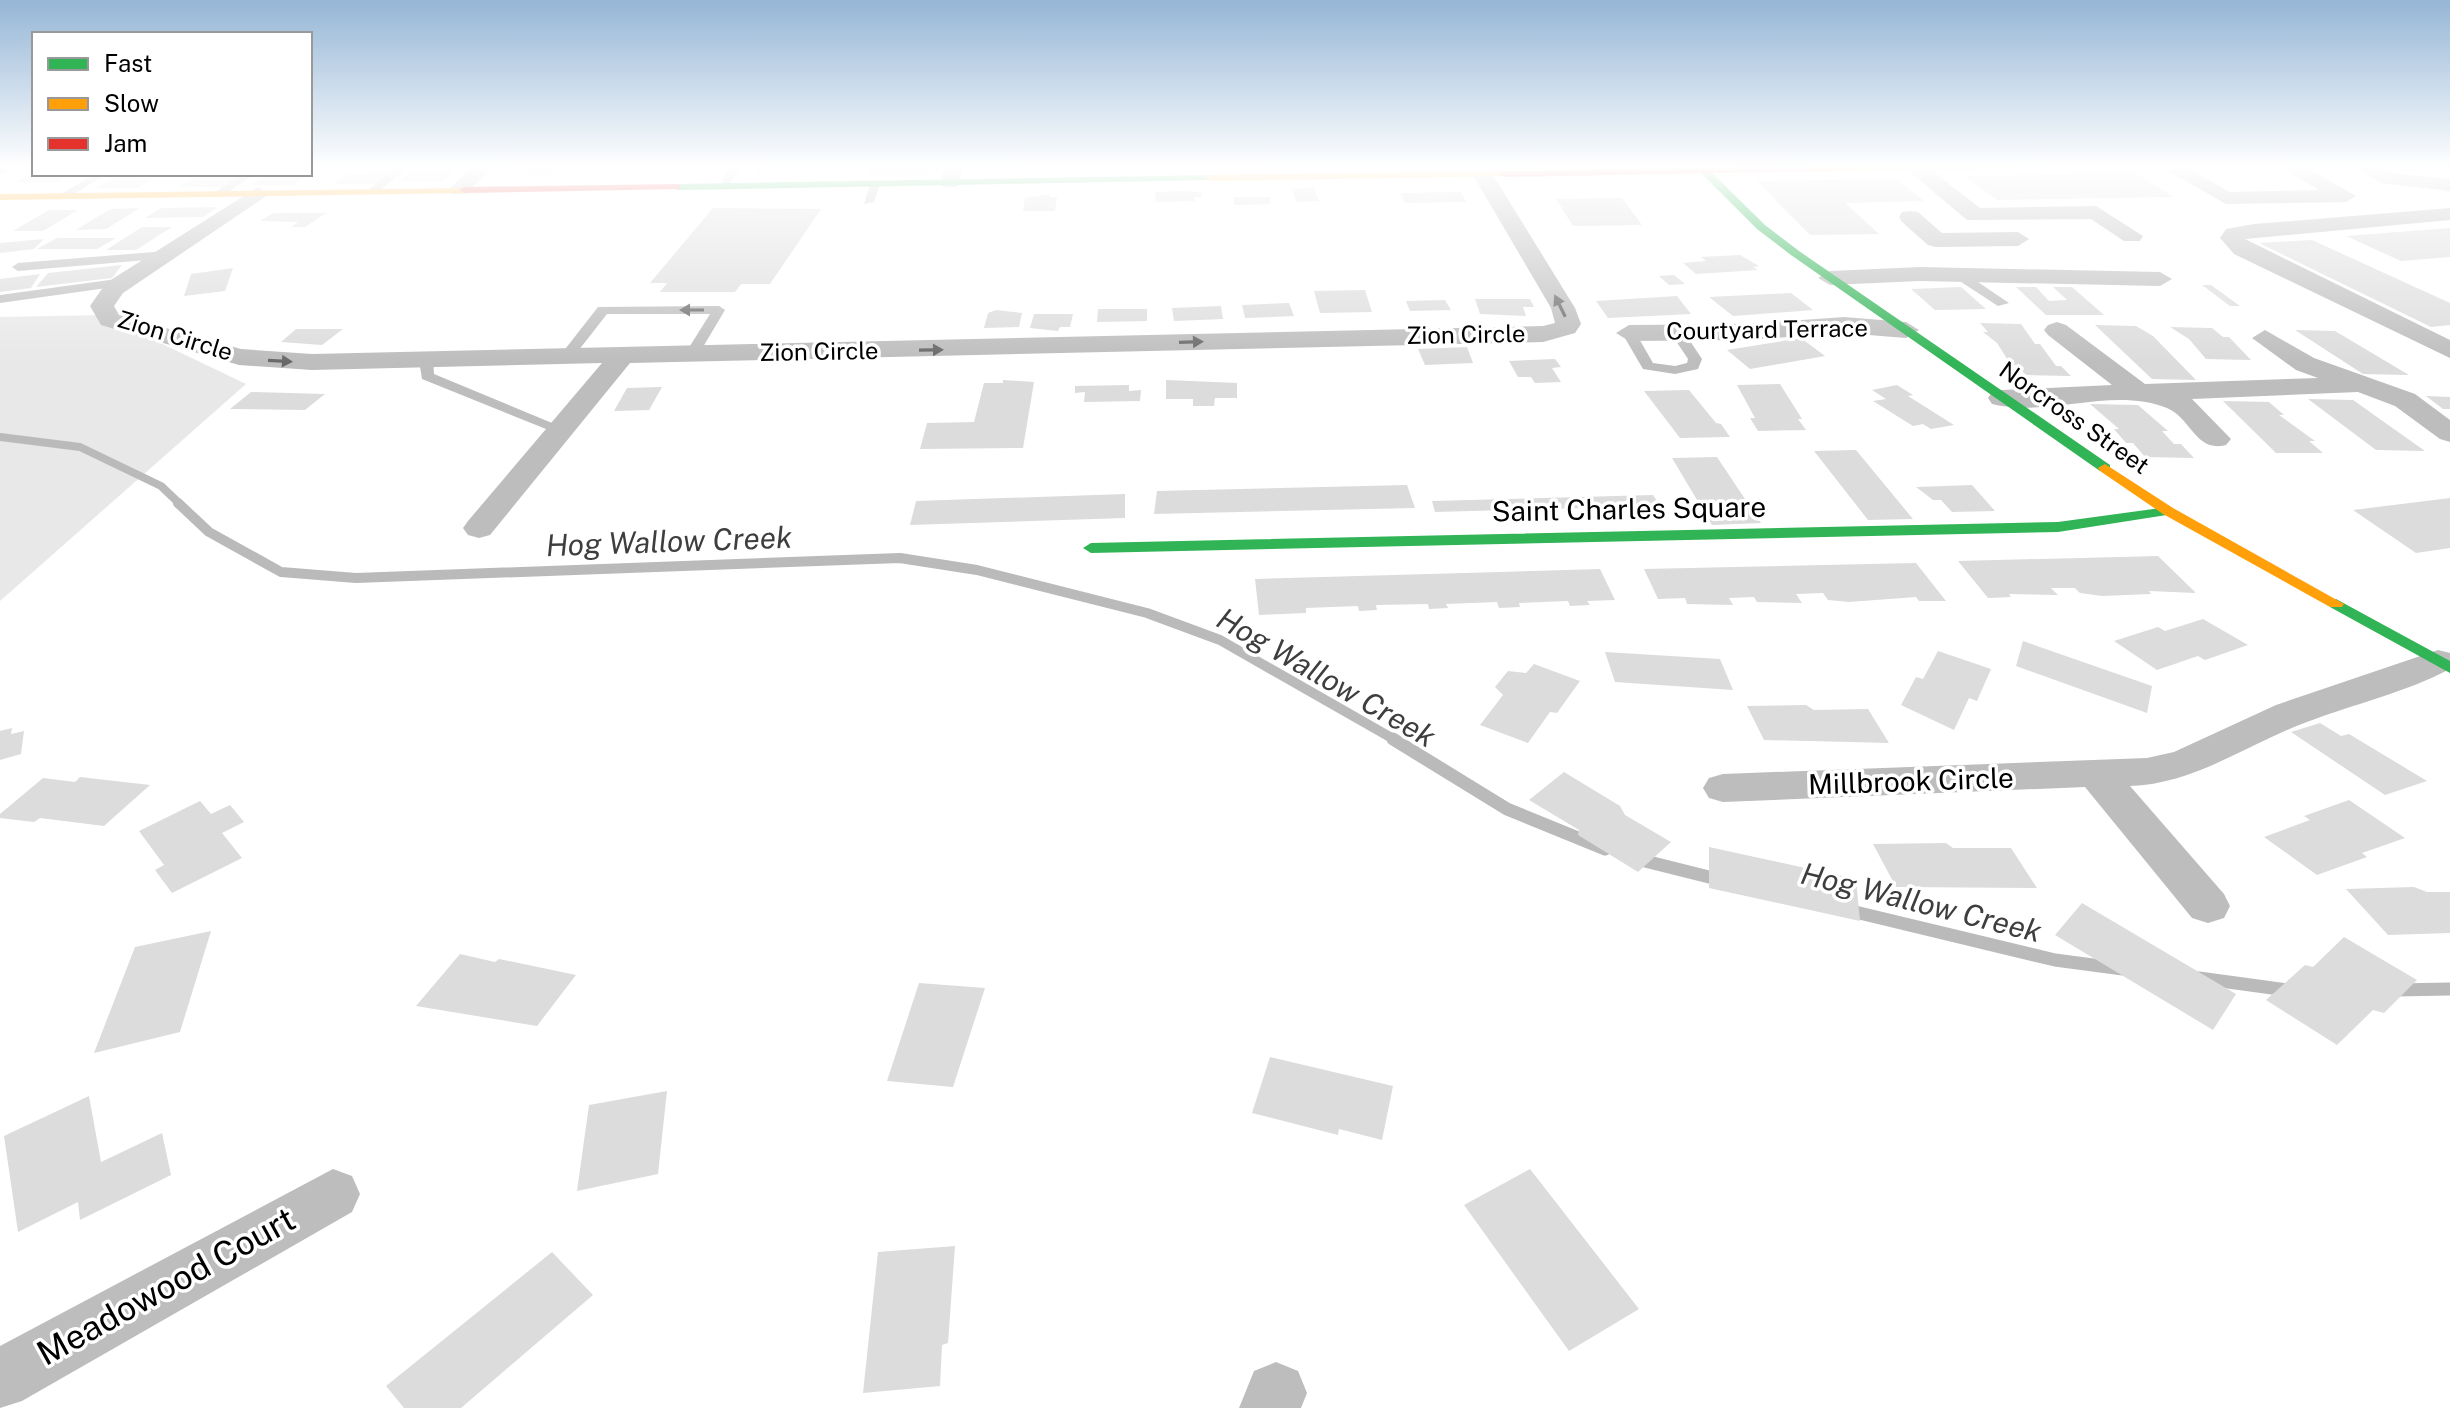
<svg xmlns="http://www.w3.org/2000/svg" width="2450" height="1408" font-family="'Public Sans',sans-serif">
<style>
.green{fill:#e8e8e8}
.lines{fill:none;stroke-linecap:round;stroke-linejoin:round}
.stream-far2{stroke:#bababa;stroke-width:8}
.stream-far1{stroke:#bababa;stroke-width:10}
.stream{stroke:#bababa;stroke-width:13}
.building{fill:#dcdcdc}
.lane{fill:#bdbdbd;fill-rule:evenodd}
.street{fill:#bdbdbd;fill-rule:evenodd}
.fast{fill:#30b455;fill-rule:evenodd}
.slow{fill:#ff9f0a;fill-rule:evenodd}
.jam{fill:#e5322d;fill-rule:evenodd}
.oneway{fill:#686868}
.labels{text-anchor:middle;stroke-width:7;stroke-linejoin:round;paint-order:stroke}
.far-street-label{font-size:24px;fill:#000;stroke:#fff}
.street-label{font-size:28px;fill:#000;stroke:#fff}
.water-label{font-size:30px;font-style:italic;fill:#3e3e3e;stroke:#fff}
.near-street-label{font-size:34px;fill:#000;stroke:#fff}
</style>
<rect width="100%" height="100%" fill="#fff"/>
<path class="green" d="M102,315L246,384L0,601V317Z"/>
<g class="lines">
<path class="stream-far2" d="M0,437L80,447L161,486L181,505"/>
<path class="stream-far1" d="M178,503L209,532L281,572L356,578L900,558L977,570L1147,613L1220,640L1397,741"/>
<path class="stream" d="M1393,739L1507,809L1605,849
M1637,859L1721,880
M1847,910L2055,960L2123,969
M2199,978L2294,991
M2395,990L2450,989"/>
</g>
<path class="building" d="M358,166H398L376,184H333L347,174L368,173L373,169L354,170Z
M418,166H460L443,181H399Z
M535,166H563L550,175H525Z
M759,166H811L807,173L754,174Z
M872,166H941L939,174L869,176Z
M2064,166H2123L2174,197L1997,200L1964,176L2076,174Z
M2367,166H2450V174L2367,168Z
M34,172V174H72L58,182H15Z
M120,174H141L135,177L155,178L138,188H96Z
M220,174H241L222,187H178L195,177Z
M268,174H288L308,175L294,185H251Z
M1897,179L1924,201L1845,203L1879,234L1810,235L1757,181Z
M1314,188L1319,201L1296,202L1292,189Z
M1181,191L1201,192L1202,197H1194L1195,201L1156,202L1155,192Z
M1461,192L1466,202L1405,203L1400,193Z
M1051,194L1050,197H1057L1055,211H1023L1025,198Z
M1234,197H1270V204L1234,205Z
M1622,198L1642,225L1573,226L1556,199Z
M218,207L203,217L145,218L161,208Z
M140,208L106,229L76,230L110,209Z
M713,208L821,209L770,284H741L735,292H660L667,283H650Z
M49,210H78L43,231H13Z
M273,213H326L305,227H291L298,222L260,221Z
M142,227H172L136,250H106Z
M2450,228V257L2401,261L2346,236Z
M57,238H116L97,249H37Z
M44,239L34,249L0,253V243Z
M2312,240L2450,303V325L2431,327L2259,243Z
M1740,255L1759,266L1753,267L1758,270L1696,274L1683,263L1706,261L1701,257Z
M122,265L112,278L36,287L48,273Z
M233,268L225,291L184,296L191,274Z
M40,274L31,288L0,292V279Z
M1674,275L1685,284L1669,285L1659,276Z
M2202,285H2211L2240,306H2230Z
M1961,287L1986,309L1935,310L1911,289Z
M2016,287H2036L2049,301L2067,300L2053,287H2072L2104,315H2046Z
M1365,290L1372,312L1320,313L1314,291Z
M1791,293L1813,310L1733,316L1709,297Z
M1677,296L1691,314L1608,318L1596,301Z
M1475,299H1530L1534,307H1523L1526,316L1480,314Z
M1445,300L1451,310L1410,311L1406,301Z
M1289,303L1294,316L1245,318L1242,305Z
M1221,306L1223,319L1174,321L1172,308Z
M1098,309H1147V321L1097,322Z
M996,310L1022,313L1019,327L984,328L988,313Z
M1034,314H1073L1070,327H1060L1058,331L1030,328Z
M1980,323L2021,324L2035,344H2040L2056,366H2061L2071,376L2026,375L2016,365H2011L1997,343L1983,332H1988Z
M2095,325L2136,326L2153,336L2196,380L2152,379Z
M2170,327L2212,328L2223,337H2229L2251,360L2206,359L2189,339Z
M296,329H343L322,345L281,342Z
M2295,330L2335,331L2409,375L2363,374Z
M1801,338L1825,356L1750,369L1727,350Z
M1467,347L1473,363L1425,365L1418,349Z
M1555,359L1561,367L1552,368L1561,382L1535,383L1531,377H1518L1509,361Z
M1003,380L1034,382L1023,448L920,449L927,423L974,422L984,383H1003Z
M1166,380L1237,383V398H1215L1214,406H1193V399H1166Z
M1780,384L1802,419H1798L1806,430L1758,431L1750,418H1755L1737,385Z
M1129,385V391L1141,390L1140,401L1084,402L1085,392L1075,393V386Z
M1897,385L1913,395L1908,396L1954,425L1931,429L1923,424L1913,426L1873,401L1886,399L1872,390Z
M662,387L649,410L614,411L627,388Z
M1689,390L1716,423L1721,424L1730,437L1680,438L1644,391Z
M251,392L325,394L305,410L230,409Z
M2426,396L2450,397V409H2443Z
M2308,399L2353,400L2425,451L2376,450Z
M2223,401L2269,402L2284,415H2279L2315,441H2309L2323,453H2276Z
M2090,404L2138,405L2168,431H2162L2174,444H2181L2194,458L2145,457L2133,443H2126L2114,429H2119Z
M1856,450L1913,519L1868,520L1814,451Z
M1717,457L1761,523L1712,525L1672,458Z
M1407,485L1415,508L1154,514L1157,491Z
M1972,485L1995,511L1952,512L1941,500H1933L1916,487Z
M1125,494V518L910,525L916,501Z
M1653,495L1660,506L1435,512L1432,501Z
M2450,498V548L2416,553L2353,510Z
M2158,556L2196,593L2149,591L2151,594L2102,596L2080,593L2075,588H2051L2058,595L2009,594L2011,597L1988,598L1958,561Z
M1916,563L1946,601H1919L1916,597L1849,602L1828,600L1823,593L1796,594L1802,603L1757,602L1754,597L1729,598L1733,605L1687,604L1685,598L1658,599L1644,569Z
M1600,569L1615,600L1587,601L1590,605L1570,606L1568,601L1519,603L1520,607L1499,608L1497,602L1446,604L1448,608L1429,609L1428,604L1376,605L1377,610L1359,611L1358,606L1306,608V613L1259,615L1255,579Z
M2203,619L2248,645L2205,660L2198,656L2157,670L2114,641L2158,627L2165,631Z
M2023,641L2152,686L2147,713L2016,666Z
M1938,651L1991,669L1977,701L1969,698L1954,730L1901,705L1916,677L1923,679Z
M1605,652L1720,659L1733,690L1615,682Z
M1534,664L1580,681L1557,713L1550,712L1528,743L1480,725L1503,695L1495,687L1508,671L1526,673Z
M1806,705L1814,710L1868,709L1889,743L1764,740L1747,706Z
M2320,723L2341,736L2349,734L2427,781L2385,795L2291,732Z
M12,728L11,734L24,731L21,754L0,760V731Z
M1564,772L1620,806L1625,815L1671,842L1638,872L1578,835L1579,830L1529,800Z
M80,777L150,785L104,826L40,818L34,822L0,818V814L43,778L75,782Z
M2349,800L2405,838L2362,853L2367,857L2317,875L2264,837L2310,820L2304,816Z
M200,801L211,814L230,805L244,822L222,833L242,858L172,893L155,870L164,865L139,831Z
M1946,843L1953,848H2011L2037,888L1896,887L1873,844Z
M1709,847L1856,879L1860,921L1709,888Z
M2414,887L2427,892H2450V933L2388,935L2346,889Z
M2082,903L2236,994L2213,1030L2055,935Z
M211,931L180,1032L94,1053L135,947Z
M2344,937L2417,980L2384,1013L2373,1010L2337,1045L2266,1000L2305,965L2313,967Z
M460,954L495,962L499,959L576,975L537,1026L416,1006Z
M919,983L985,988L953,1087L887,1081Z
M1270,1057L1393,1086L1382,1140L1339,1129L1338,1135L1252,1113Z
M667,1091L658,1174L577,1191L589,1105Z
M89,1096L101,1162L162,1133L171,1175L80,1220L78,1202L18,1232L4,1136Z
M1530,1169L1639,1309L1569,1351L1464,1205Z
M955,1246L948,1343L942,1345L940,1386L863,1393L878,1252Z
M552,1252L593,1295L461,1408H404L386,1386Z"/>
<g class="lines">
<path class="lane" d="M397,166H409L376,194H368V190Z
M731,166H741L726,188H718Z
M0,168L9,169L10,171L0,174Z
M94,174H107L67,198L58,196Z
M242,174H254L223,196H215V192Z
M875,181L880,184L874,202L864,204L870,184Z
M166,251L172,255L170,258L18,271L12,267L18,263Z
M1959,271L1963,272L2009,303L1998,306L1955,278L1953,275Z
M124,278L130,282L128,285L0,303V295Z
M719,306L725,310L697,357L685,354L710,314H607L571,360L559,357L598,307Z
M1677,328L1682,329L1702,359L1698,369L1675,374L1643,369L1622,333L1634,330L1653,363L1675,366L1687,363L1688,359L1670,332Z
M426,356L433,360L434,374L569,430L566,433H556L422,379L419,360Z"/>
<path class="street" d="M473,166H495L465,194H451L448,190Z
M944,166H964L957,187H943L940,183Z
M1903,166H1926L1980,208L2096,206L2143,236L2140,241H2124L2091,219L1967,220Z
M2159,166H2184L2230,192L2319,190L2279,166H2304L2356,196L2346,202L2226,204Z
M2352,166H2378L2392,173L2450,179V191L2381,183Z
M1483,169L1493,175L1575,308L1581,324L1575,333L1543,342L630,363L490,535L479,538L468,535L463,528L468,521L602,363L312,370L239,365L101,325L90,306L106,283L258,187L268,193L265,197L123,293L114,306L119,315L241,349L312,354L1543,326L1555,323L1551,308L1473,175Z
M2450,208V220L2245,239L2450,340V358L2234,254L2220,238L2226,229L2254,224Z
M1910,211L1918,212L1942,233L2018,232L2029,239L2018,246L1936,247L1928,245L1902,222L1899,217L1902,212Z
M1920,267L2160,272L2172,279L2160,286L1920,281L1830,285L1818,278L1830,271Z
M1844,317L1906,322L1919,330L1906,338L1844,333L1748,340L1629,341L1616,333L1629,325L1748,324Z
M2057,322L2066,325L2145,384L2318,378L2296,370L2252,338L2265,330L2314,358L2415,394L2450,420V442L2440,439L2395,406L2358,392L2192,399L2231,439L2226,445C2196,453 2191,418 2167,408C2112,386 2048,418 1992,404L1988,398L1992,392L2002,390L2112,385L2048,335L2044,330L2048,325Z
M2438,650L2450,653V669C2404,693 2354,704 2307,722C2247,744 2195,784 2130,786L2224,894L2230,906L2224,918L2208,923L2192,918L2085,787L1723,802L1709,798L1703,788L1709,778L1723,774L2147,758L2174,752L2276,705Z
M333,1169L352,1176L360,1194L352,1212L22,1401L0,1408V1346Z
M1276,1362L1298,1371L1307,1393L1301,1408H1239L1254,1371Z"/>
<path class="fast" d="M1694,166H1705L1765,225L1799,251L2110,465V471H2100L1791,255L1757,229Z
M1210,175L1215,178L1213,180L677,190L672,187L677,184Z
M2168,507L2175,511L2173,514L2058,532L1091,553L1083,548L1091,543L2058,522Z
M2336,599L2450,661V673L2330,607L2328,604Z"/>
<path class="slow" d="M1811,166H2014L2009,169L1809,172L1804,169Z
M1505,171L1508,172V176L1210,181L1205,178L1210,175Z
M467,188V192L464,193L0,200V194Z
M2105,464L2173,508L2344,604L2342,607H2330L2163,514L2100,471L2098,468Z"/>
<path class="jam" d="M1809,166L1814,169L1812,171L1505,177L1500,174L1505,171Z
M677,184L680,185V189L464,193L459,190L464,187Z"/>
</g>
<defs><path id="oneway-solid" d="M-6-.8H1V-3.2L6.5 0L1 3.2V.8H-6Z" transform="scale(2)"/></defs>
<g class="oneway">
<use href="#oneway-solid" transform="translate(1560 306) rotate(-116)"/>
<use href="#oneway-solid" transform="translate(692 310) rotate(-180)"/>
<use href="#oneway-solid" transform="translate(1191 342) rotate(-2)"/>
<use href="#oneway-solid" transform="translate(931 350) rotate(-1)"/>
<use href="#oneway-solid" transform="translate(280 361) rotate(3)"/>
</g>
<linearGradient id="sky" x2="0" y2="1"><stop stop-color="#95b6d6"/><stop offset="0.46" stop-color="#fff"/><stop offset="1" stop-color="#fff" stop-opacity="0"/></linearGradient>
<rect width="2450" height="363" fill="url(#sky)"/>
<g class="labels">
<g class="far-street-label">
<text transform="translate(1767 330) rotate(-1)" y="8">Courtyard Terrace</text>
<text transform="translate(1466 335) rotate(-1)" y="8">Zion Circle</text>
<text transform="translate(175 336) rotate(17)" y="8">Zion Circle</text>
<text transform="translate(819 352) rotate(-1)" y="8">Zion Circle</text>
<text transform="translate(2074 418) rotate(35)" y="8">Norcross Street</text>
</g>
<g class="street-label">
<text transform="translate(1629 509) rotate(-1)" y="10">Saint Charles Square</text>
<text transform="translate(1911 781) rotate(-2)" y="10">Millbrook Circle</text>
</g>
<g class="water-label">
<text transform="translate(669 542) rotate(-2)" y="10">Hog Wallow Creek</text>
<text transform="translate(1326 678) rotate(30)" y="10">Hog Wallow Creek</text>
<text transform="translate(1921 903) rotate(14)" y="10">Hog Wallow Creek</text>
</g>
<g class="near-street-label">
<text transform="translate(166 1286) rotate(-29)" y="12">Meadowood Court</text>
</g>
</g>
<rect x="32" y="32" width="280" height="144" fill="#ffffff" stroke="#999999" stroke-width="2"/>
<rect x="48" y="58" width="40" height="12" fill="#30b455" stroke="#999999" stroke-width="2"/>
<text x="104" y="72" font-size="24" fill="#000000">Fast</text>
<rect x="48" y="98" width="40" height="12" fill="#ff9f0a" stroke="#999999" stroke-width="2"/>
<text x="104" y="112" font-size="24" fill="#000000">Slow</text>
<rect x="48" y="138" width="40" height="12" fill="#e5322d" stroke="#999999" stroke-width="2"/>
<text x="104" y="152" font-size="24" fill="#000000">Jam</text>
</svg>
